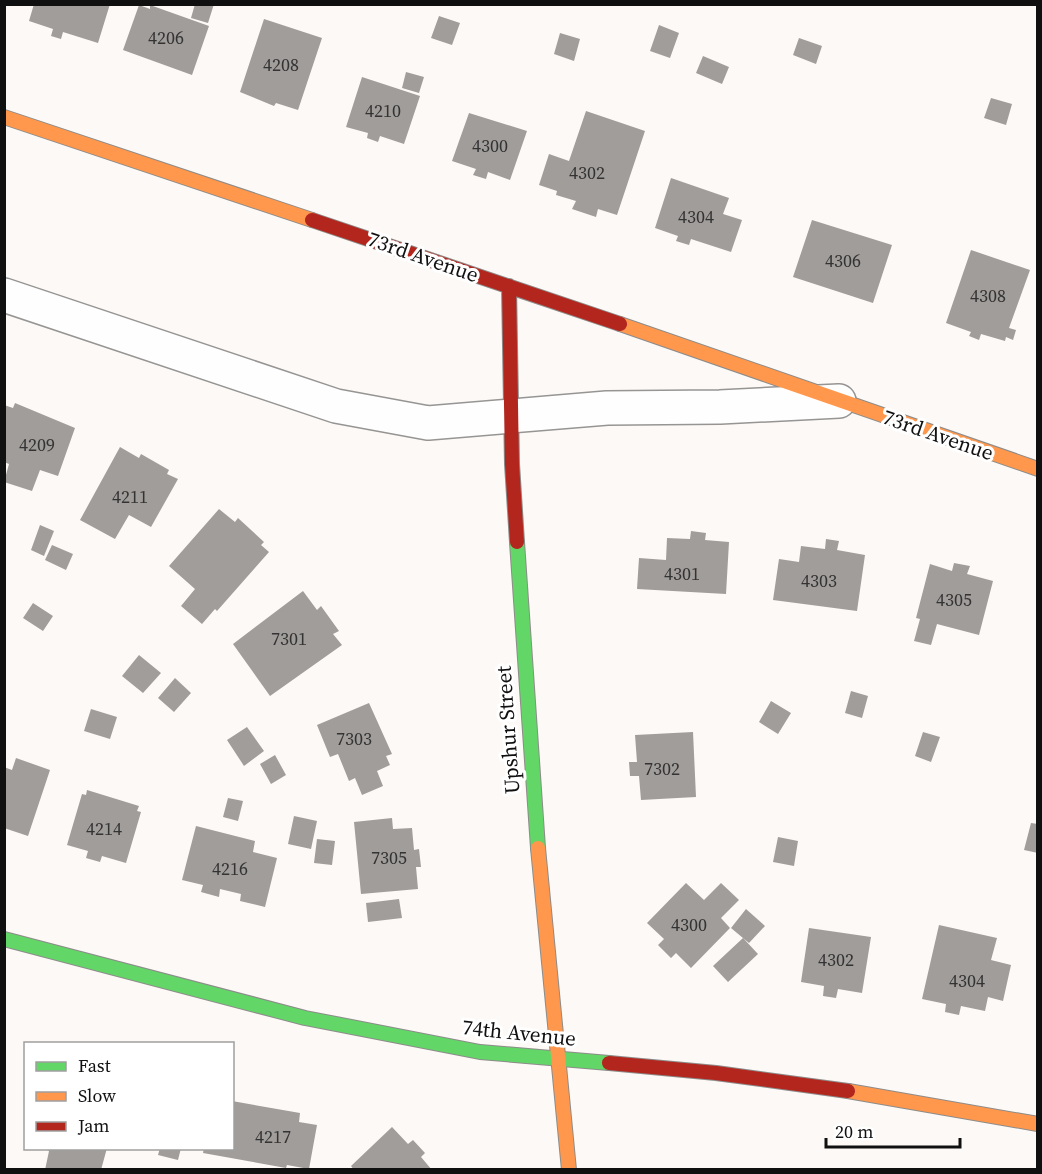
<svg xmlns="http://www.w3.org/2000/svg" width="1042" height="1174" font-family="'Source Serif 4',serif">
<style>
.building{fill:#a09d9b}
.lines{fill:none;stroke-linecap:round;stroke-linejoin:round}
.street-casing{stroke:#969594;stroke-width:36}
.fast-casing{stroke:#8d8c8a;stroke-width:16}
.slow-casing{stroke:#8d8c8a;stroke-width:16}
.jam-casing{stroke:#8d8c8a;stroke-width:16}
.street{stroke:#fffefe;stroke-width:33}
.fast{stroke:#63d668;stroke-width:14}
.slow{stroke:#ff974d;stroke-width:14}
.jam{stroke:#b3261e;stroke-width:14}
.labels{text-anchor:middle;stroke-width:6;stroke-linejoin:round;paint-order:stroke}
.number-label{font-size:18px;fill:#343333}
.street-label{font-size:21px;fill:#101010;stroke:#fff}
</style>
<rect width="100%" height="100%" fill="#fcf9f6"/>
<path class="building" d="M34,4H110L98,43L63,32L61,39L51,36L53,29L29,21Z
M195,4H214L208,23L191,18Z
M139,5L150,9V5L209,26L192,75L123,50Z
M439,16L460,23L452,45L431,38Z
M264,19L322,38L298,110L276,103L274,106L240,92Z
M659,25L679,33L670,58L650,51Z
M560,33L580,39L574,61L554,54Z
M799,38L822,46L816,64L793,55Z
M703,56L729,67L722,84L696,73Z
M406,72L424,77L419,93L402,88Z
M362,77L420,96L404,144L380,136L378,142L367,138L368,133L346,127Z
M991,98L1012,104L1006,125L984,118Z
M586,111L645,131L617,215L598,209L596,217L572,209L576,201L556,195L557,191L539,185L549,154L569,161Z
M469,113L527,131L510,180L488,172L486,179L473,175L476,169L452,161Z
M671,178L729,198L723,214L742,220L731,252L691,239L689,245L676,241L678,236L655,228Z
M812,220L892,245L873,303L793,277Z
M971,250L1030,270L1009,328L1016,330L1013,340L1006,337L1005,341L981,334L979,340L969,336L971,332L946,323Z
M15,403L75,428L58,476L40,470L32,491L4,482L9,464L4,462V405L13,408Z
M120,447L139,458L141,454L169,470L167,474L178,479L151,527L129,515L115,539L80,520Z
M219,509L235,522L238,518L264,542L261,545L269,552L217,611L215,609L202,624L181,606L195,589L169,566Z
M40,525L54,531L44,556L31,550Z
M691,531L706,533L705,540L729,542L726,594L637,589L639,558L666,560L667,538L690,539Z
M826,539L839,541L837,550L865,555L857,611L773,600L779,559L799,562L801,546L825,549Z
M52,545L73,554L66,570L45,560Z
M954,563L970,566L967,574L993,581L979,635L937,624L931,645L914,641L920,619L916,618L930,564L952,571Z
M303,591L317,610L321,606L339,631L333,634L342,645L270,696L233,644Z
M33,603L53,616L43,631L23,618Z
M139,655L161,673L143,693L122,676Z
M175,678L191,693L174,712L158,698Z
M851,691L868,696L862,718L845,713Z
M771,701L791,713L778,734L759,722Z
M369,703L392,754L386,756L390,765L377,771L383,786L362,795L355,778L349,781L338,754L330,757L317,725Z
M91,709L117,717L110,739L84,731Z
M247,727L264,751L244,766L227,740Z
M693,732L696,797L641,800L639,776H630L629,762H637L635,735Z
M923,732L940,737L931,762L915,756Z
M275,755L286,775L271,784L260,764Z
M16,758L50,770L28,836L4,828V767L12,770Z
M87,790L139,806L137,811L141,812L126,863L102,856L100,862L86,858L88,851L67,845L82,794L86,795Z
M228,798L243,801L238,821L223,817Z
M294,816L317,821L311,849L288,844Z
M392,818L393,829L412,828L414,850L419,849L421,867H416L418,889L361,894L354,822Z
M1031,823L1038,824V853L1024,850Z
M196,826L255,841L253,852L277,858L265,907L240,901L241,894L220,889L219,897L201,892L203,885L182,880Z
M778,837L798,841L794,866L773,862Z
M317,839L335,841L332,865L314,863Z
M686,883L704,900L721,883L739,900L721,918L730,928L691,968L676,953L671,958L658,945L664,939L647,923Z
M399,899L402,918L368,922L366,903Z
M746,909L765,926L749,943L731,928Z
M939,925L997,938L991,960L1011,965L1003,1001L988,997L985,1011L961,1006L959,1015L945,1012L946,1004L922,999Z
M809,928L871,937L862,993L838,989L836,998L823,996L824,986L801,982Z
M743,938L758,954L728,982L713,966Z
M232,1101L300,1113L299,1122L317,1125L309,1169L287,1165L286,1168L203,1153L204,1148H232Z
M392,1127L408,1144L413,1140L425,1153L421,1157L432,1170H354L351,1166Z
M107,1148L101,1170H45L49,1151L43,1148Z
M160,1148H181L178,1160L158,1155Z"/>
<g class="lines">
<defs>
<path id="street" d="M4,295L336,406L428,423L607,408L720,407L839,401"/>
<path id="fast" d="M517,542L538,848
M4,939L305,1018L480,1052L609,1063"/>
<path id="slow" d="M4,117L312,220
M620,324L1038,469
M538,848L569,1170
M848,1091L1038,1124"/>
<path id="jam" d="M312,220L620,324
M509,286L512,464L517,542
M609,1063L716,1073L848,1091"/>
</defs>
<use href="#street" class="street-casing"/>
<use href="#fast" class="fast-casing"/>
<use href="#slow" class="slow-casing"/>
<use href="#jam" class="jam-casing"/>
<use href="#street" class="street"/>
<use href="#fast" class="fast"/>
<use href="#slow" class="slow"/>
<use href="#jam" class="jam"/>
</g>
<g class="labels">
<g class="number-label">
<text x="166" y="44">4206</text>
<text x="281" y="71">4208</text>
<text x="383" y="117">4210</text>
<text x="490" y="152">4300</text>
<text x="587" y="179">4302</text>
<text x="696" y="223">4304</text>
<text x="843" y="267">4306</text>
<text x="988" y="302">4308</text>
<text x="37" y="451">4209</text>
<text x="130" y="503">4211</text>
<text x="682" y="580">4301</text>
<text x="819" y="587">4303</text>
<text x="954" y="606">4305</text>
<text x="289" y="645">7301</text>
<text x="354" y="745">7303</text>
<text x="662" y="775">7302</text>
<text x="104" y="835">4214</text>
<text x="389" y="864">7305</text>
<text x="230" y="875">4216</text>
<text x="689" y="931">4300</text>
<text x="836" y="966">4302</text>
<text x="967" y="987">4304</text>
<text x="273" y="1143">4217</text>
</g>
<g class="street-label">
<text transform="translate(423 257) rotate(19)" y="7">73rd Avenue</text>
<text transform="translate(938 435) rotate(19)" y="7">73rd Avenue</text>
<text transform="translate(508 730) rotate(-94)" y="7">Upshur Street</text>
<text transform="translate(519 1033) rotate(6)" y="7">74th Avenue</text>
</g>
</g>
<rect width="1042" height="1174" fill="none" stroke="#101010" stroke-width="12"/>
<rect x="24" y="1042" width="210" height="108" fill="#ffffff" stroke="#9f9f9f" stroke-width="1.5"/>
<rect x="36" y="1062" width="30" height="9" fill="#63d668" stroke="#9f9f9f" stroke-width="1.5"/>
<text x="78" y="1072" font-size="18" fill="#101010">Fast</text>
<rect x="36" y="1092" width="30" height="9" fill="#ff974d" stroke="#9f9f9f" stroke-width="1.5"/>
<text x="78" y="1102" font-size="18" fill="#101010">Slow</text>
<rect x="36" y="1122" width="30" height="9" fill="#b3261e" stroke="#9f9f9f" stroke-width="1.5"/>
<text x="78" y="1132" font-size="18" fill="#101010">Jam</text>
<path d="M826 1138v9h134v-9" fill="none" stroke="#101010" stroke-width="3"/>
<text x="835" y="1138" font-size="18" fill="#101010" stroke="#ffffff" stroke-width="4.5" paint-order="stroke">20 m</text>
</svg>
